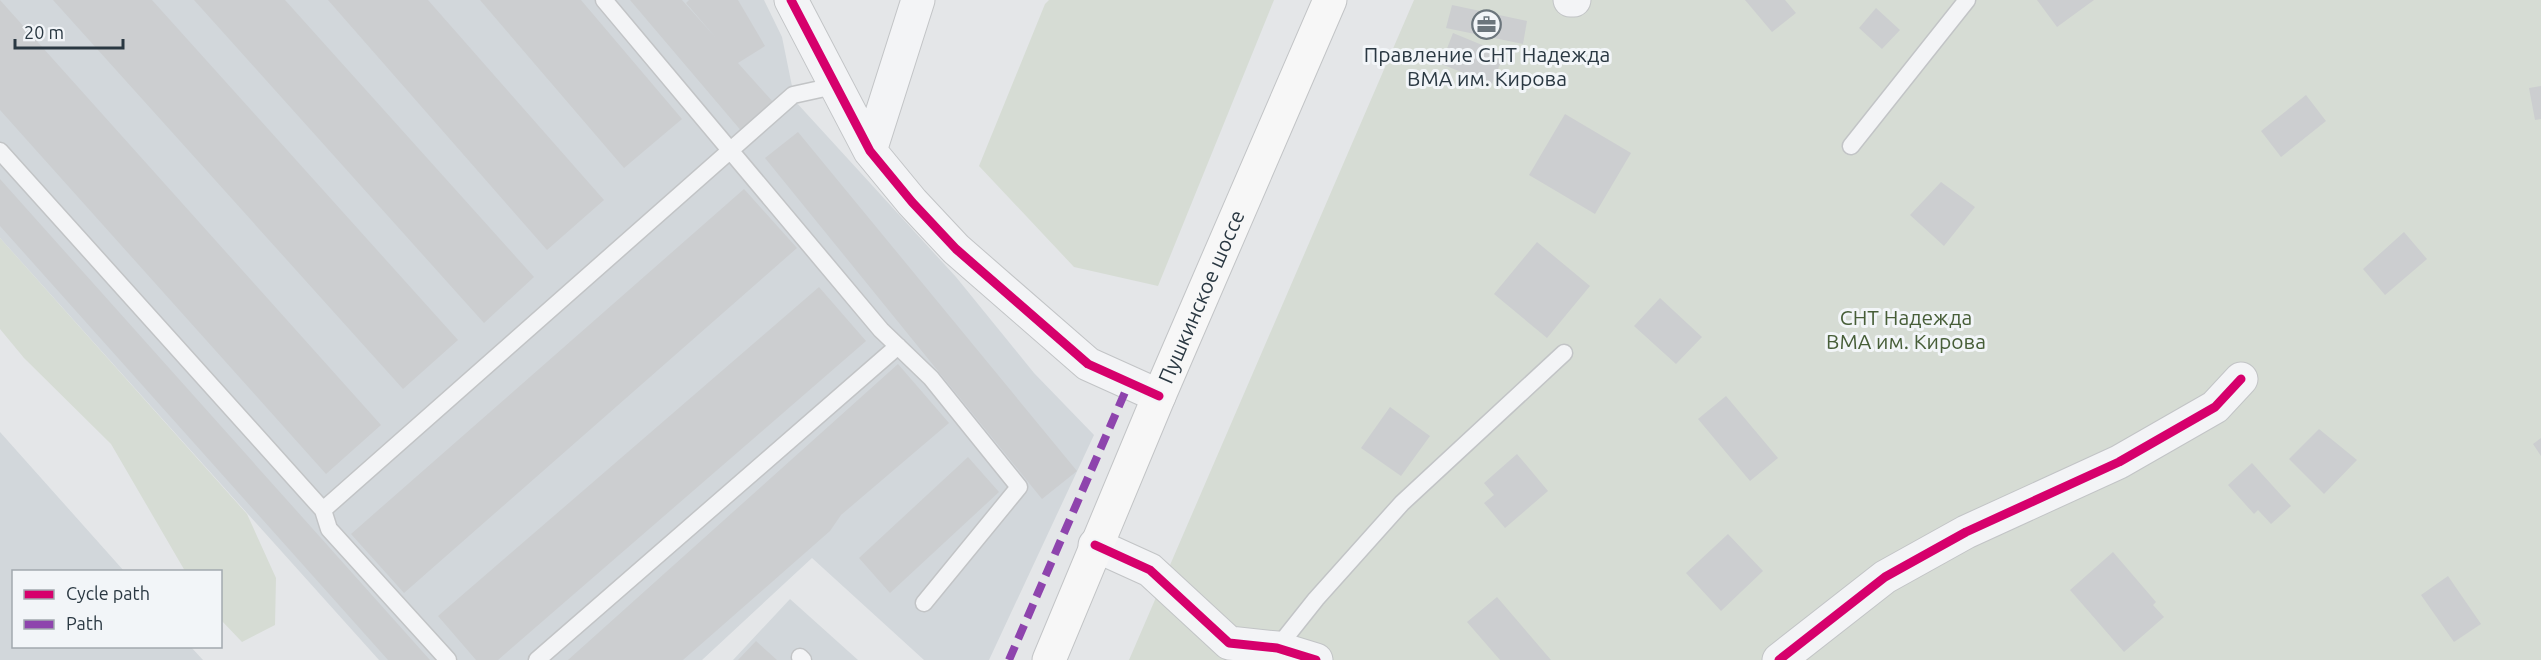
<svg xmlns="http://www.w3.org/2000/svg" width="2541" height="660" font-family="Ubuntu,sans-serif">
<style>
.built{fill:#d2d7db}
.green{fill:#d6dcd4}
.building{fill:#ccced0}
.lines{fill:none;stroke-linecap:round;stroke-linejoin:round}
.lane-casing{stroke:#c2c4c6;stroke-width:19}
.street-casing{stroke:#c2c4c6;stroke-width:35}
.secondary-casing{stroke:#c2c4c6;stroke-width:35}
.lane{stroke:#f3f4f6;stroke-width:16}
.street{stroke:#f3f4f6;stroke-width:33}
.secondary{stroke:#f7f7f7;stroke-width:33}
.quiet{stroke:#8e44ad;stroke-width:8;stroke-dasharray:15 8;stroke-linecap:butt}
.cycleway-casing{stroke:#f2f5f8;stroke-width:13}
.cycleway{stroke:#d6006c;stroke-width:9}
.labels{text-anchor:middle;stroke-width:6;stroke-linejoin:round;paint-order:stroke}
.poi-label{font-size:21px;fill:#2a3842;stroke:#f2f5f8}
.street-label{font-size:21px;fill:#2a3842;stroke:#f2f5f8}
.park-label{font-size:21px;fill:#475e38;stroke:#f2f5f8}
</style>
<rect width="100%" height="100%" fill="#e4e6e8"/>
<path class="built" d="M0,0H764L782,37L795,101L956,277L1034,373L1094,435L989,660H924L812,558L702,660H379L0,238Z
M0,432L124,571L14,572V646L191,647L203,660H0Z
M790,599L858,660H733Z"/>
<path class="green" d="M1049,0H1274L1158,286L1074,267L979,166L1045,4Z
M1414,0H2541V660H1129Z
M0,238L247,514L276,578L275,625L242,642L221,620L220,572L185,571L111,444L24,358L0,329Z"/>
<path class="building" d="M0,0L381,425L326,474L0,110Z
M53,0H152L458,340L403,389Z
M194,0H285L534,277L484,323Z
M328,0H428L604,200L547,250Z
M480,0H581L682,119L624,168Z
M630,0H682L716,38L686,3L689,0H738L765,46L738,63L774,103L743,133Z
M1745,0H1785L1796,13L1772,32Z
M2037,0H2094L2057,27Z
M1452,5L1527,21L1523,44L1446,28Z
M1876,8L1900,30L1882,49L1859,28Z
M1453,33L1504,54L1492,84L1441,64Z
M2541,86V119L2535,120L2529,88Z
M2306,95L2326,121L2281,157L2261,131Z
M1565,114L1631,153L1595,214L1529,175Z
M798,132L1077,471L1042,499L765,158Z
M0,179L430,660H388L0,226Z
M1941,182L1975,207L1944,246L1910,215Z
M744,189L797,248L404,593L351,534Z
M2404,232L2427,259L2385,295L2363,269Z
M1537,242L1590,286L1547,338L1494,294Z
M819,287L866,341L498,660H476L438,616Z
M1660,298L1702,337L1676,364L1634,326Z
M898,364L949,423L841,515L830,531L683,660H568Z
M1726,396L1778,458L1750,481L1698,419Z
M1390,407L1430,436L1401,476L1361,448Z
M2319,429L2357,460L2324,494L2289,459Z
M2541,438V456L2533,444Z
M1517,454L1548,491L1505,528L1484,503L1494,495L1484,483Z
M968,457L999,492L890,593L859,558Z
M2252,463L2291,506L2271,524L2258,510L2254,514L2228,485Z
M1728,534L1763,571L1721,611L1686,573Z
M2113,552L2156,602L2153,605L2164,617L2124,652L2070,590Z
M2448,576L2481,624L2454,642L2421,595Z
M1497,597L1551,660H1500L1467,622Z
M756,641L777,660H738Z"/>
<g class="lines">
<defs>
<path id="lane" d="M604,0L881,330L931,378L1019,487L924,603
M1851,146L1967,0
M0,151L323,510L793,95L834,86
M323,510L329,529L448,660
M1276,653L1277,648L1316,599L1402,503L1564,353
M800,657L803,660
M537,660L898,346"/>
<path id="street" d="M791,0L870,151L912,202L956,249L1088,364L1159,396
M1570,0H1574
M870,151L918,0
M1095,545L1150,570L1229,643L1277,648L1316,660
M1779,660L1885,577L1966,532L2119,462L2215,407L2241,379"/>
<g id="secondary">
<path id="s1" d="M1049,660L1159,396L1330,0"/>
</g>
</defs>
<use href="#lane" class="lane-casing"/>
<use href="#street" class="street-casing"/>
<use href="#secondary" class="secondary-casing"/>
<use href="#lane" class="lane"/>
<use href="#street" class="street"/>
<use href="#secondary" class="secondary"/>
<path class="quiet" d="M1009,660L1129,383"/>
<defs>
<path id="cycleway" d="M791,0L870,151L912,202L956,249L1088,364L1159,396
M1095,545L1150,570L1229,643L1277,648L1316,660
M1779,660L1885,577L1966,532L2119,462L2215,407L2241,379"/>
</defs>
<use href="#cycleway" class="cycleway-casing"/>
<use href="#cycleway" class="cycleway"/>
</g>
<defs>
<symbol id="office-ring" viewBox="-11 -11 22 22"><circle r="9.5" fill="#f2f5f8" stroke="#6b757c" stroke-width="1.5"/><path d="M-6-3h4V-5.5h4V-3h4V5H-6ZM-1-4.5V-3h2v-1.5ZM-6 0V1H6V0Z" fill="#6b757c"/></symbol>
</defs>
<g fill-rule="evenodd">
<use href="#office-ring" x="1470" y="8" width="33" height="33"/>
</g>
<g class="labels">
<g class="poi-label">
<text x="1487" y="62">Правление СНТ Надежда<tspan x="1487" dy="24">ВМА им. Кирова</tspan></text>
</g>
<g class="street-label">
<text dy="7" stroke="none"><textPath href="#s1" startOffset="394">Пушкинское шоссе</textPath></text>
</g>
<g class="park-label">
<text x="1906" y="325">СНТ Надежда<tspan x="1906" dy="24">ВМА им. Кирова</tspan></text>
</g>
</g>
<rect x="12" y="570" width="210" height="78" fill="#f2f5f8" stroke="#a2a9af" stroke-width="1.5"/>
<rect x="24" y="590" width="30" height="9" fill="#d6006c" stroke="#a2a9af" stroke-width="1.5"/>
<text x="66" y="600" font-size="18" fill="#2a3842">Cycle path</text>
<rect x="24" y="620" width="30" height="9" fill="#8e44ad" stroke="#a2a9af" stroke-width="1.5"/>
<text x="66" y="630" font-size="18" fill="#2a3842">Path</text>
<path d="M15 39v9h108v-9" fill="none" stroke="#2a3842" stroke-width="3"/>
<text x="24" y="39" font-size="18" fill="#2a3842" stroke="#f2f5f8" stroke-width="4.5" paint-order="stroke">20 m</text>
</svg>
